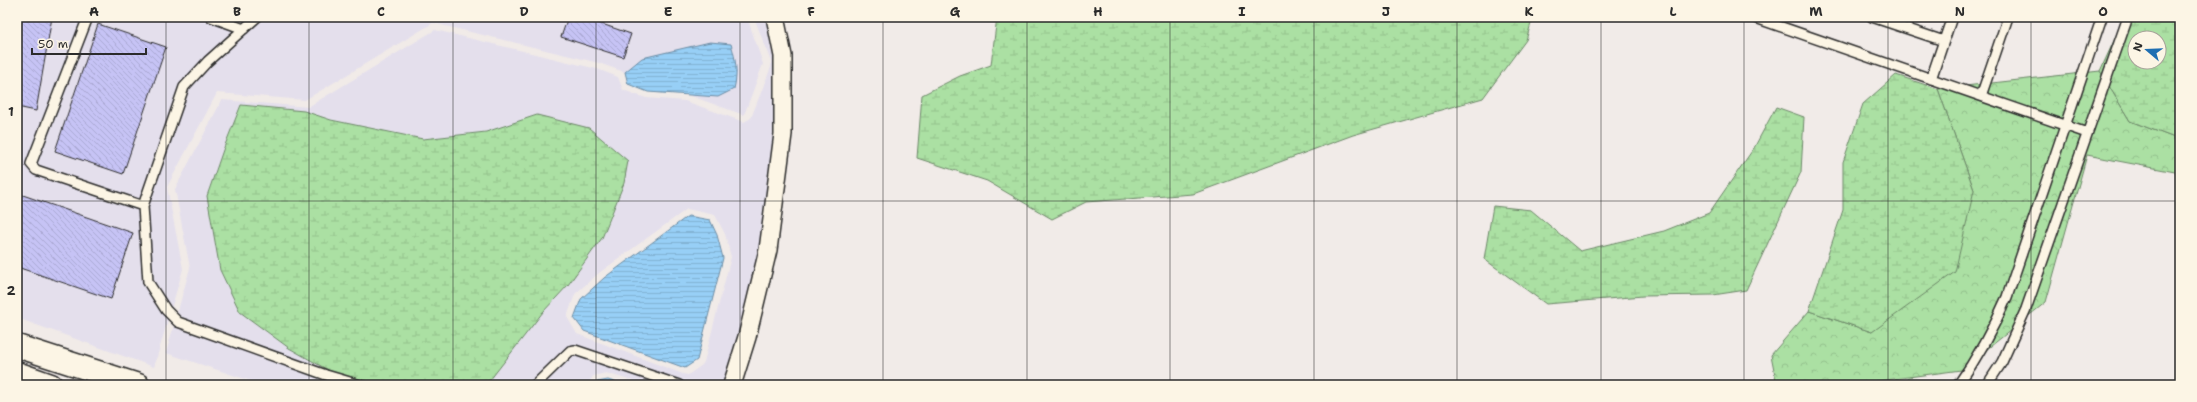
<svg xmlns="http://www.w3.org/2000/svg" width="2197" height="402" font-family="'Shantell Sans',sans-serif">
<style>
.built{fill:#e4dfec;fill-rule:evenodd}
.forest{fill:url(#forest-crowns);stroke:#6b8667}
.wetland{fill:url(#wetland-marsh);stroke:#6b8667;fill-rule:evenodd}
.water{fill:url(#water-rules);stroke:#6c8da5}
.building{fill:url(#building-back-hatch);stroke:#2b2b2b}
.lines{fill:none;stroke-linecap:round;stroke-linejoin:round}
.lane-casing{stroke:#2b2b2b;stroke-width:12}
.street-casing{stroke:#2b2b2b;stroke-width:20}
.primary-casing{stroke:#2b2b2b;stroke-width:25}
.lane{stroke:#fcf5e5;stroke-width:9}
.street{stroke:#fcf5e5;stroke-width:17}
.primary{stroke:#fcf5e5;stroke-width:22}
.grid{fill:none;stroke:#2b2b2b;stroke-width:1;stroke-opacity:0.55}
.neatline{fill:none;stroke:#2b2b2b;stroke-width:1.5}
.grid-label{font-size:13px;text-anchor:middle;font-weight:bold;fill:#2b2b2b}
</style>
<defs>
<pattern id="forest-crowns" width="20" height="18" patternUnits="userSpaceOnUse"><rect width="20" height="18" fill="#abe0a3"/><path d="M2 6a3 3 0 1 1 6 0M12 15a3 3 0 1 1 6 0" fill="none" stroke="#93c08c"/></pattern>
<pattern id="wetland-marsh" width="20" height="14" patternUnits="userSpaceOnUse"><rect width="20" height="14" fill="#abe0a3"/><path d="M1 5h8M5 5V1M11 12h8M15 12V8" fill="none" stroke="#93c08c"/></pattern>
<pattern id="water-rules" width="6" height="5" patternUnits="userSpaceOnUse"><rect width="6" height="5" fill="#97cff6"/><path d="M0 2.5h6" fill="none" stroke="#82b2d3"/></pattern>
<pattern id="building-back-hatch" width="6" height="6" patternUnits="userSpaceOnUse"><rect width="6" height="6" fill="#c6c3f5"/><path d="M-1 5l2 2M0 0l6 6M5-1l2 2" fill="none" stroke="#aaa8d2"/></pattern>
</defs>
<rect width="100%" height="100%" fill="#f1ebe8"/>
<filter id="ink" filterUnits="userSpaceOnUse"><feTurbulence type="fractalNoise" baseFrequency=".025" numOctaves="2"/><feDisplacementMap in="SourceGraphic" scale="8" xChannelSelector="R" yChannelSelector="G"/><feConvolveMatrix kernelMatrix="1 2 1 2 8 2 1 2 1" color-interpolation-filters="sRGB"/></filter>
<g filter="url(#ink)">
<path class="built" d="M17,17H747L763,64L744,115L599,63L433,23L305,100L217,93L167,187L183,269L154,367L17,318Z
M754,17H779L781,173L742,385H646L606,373L593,376L588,385H478L490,380L543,312L568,285L602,238L624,183L537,115L486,132L423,139L331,120L304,111L241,105L223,150L207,196L220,270L240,312L289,348L336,375L381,385H263L166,353L190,268L175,189L222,100L308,107L435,30L597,69L618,77L623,90L646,98L685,101L744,122L751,118L771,67V62ZM687,209L715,215L725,234L731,257L704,362L702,365L688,375L683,374L577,334L567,317L575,294L599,273Z"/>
<path class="forest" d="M2100,71L2130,121L2180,140V173L2087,155L2046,302L1961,370L1848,385H1777L1771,355L1809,311L1872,332L1974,190L1938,89Z"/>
<path class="wetland" d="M997,17H1533L1526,40L1483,98L1353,135L1193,194L1086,202L1052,219L987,181L917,158L922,95L960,76L991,65Z
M2125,17H2180V140L2130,121L2100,71ZM2135,38H2159V62H2135Z
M1896,75L1938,89L1974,190L1955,272L1872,332L1809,311L1843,210V162L1863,104Z
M241,105L304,111L331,120L423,139L486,132L537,115L589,128L628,161L624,183L602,238L568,285L543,312L490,380L478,385H381L337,375L289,348L240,312L220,270L207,196L223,150Z
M1776,107L1804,117L1801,172L1746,290L1713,295L1643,296L1546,304L1484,259L1493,206L1531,210L1580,251L1664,231L1709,213L1754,148Z"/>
<path class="water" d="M710,42L731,44C736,60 738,73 734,89L718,97L648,92L628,84L625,72L642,58Z
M688,216L710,220L717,235L723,258L697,360L685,368L584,331L574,318L581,299L604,278Z
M608,380L624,385H596L597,382Z"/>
<path class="building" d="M17,17H52L36,111L17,107Z
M568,17H591L590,20L631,34L623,57L561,37Z
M98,24L166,47L123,174L55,151Z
M17,193L133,233L111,299L17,267Z"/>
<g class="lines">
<defs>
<path id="lane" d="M88,17L31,164L36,170L143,206
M211,17L244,29
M257,17L208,61L184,87L143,206L148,282L166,310L178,322L326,375L360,385
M1753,17L2087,133
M1872,17L1944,41
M1931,79L1952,17
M1981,96L2008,17
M535,385L570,351L575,350L679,385
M1958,385C1978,357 1993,329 2007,297L2102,17
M1987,385L2002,362L2026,309L2128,17"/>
<path id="street" d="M732,385L747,337L768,250L783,134V56L775,17"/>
<path id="primary" d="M17,346L138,385
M17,373L51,385"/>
</defs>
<use href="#lane" class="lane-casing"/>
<use href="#street" class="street-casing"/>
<use href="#primary" class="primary-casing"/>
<use href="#lane" class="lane"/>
<use href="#street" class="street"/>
<use href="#primary" class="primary"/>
</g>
</g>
<path class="grid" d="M166,17V385M309,17V385M453,17V385M596,17V385M740,17V385M883,17V385M1027,17V385M1170,17V385M1314,17V385M1457,17V385M1601,17V385M1744,17V385M1888,17V385M2031,17V385M17,201H2180"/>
<rect width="2197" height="402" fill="none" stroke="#fcf5e5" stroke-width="44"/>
<g transform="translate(2147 50) rotate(289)"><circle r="19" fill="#fcf5e5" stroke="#a8a49b"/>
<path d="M0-3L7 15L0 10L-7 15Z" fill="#1f6fb2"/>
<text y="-6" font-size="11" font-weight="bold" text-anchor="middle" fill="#2b2b2b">N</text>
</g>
<path d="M32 48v6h114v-6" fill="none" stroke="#2b2b2b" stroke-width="2"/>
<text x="38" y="48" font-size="12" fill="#2b2b2b" stroke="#fcf5e5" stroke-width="3" paint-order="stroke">50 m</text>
<rect x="22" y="22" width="2153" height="358" class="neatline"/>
<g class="grid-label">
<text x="94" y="16">A</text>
<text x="237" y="16">B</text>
<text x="381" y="16">C</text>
<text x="524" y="16">D</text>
<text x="668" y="16">E</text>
<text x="811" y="16">F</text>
<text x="955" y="16">G</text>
<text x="1098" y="16">H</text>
<text x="1242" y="16">I</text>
<text x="1386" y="16">J</text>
<text x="1529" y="16">K</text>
<text x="1673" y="16">L</text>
<text x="1816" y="16">M</text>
<text x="1960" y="16">N</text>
<text x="2103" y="16">O</text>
<text x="11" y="116">1</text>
<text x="11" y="295">2</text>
</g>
</svg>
